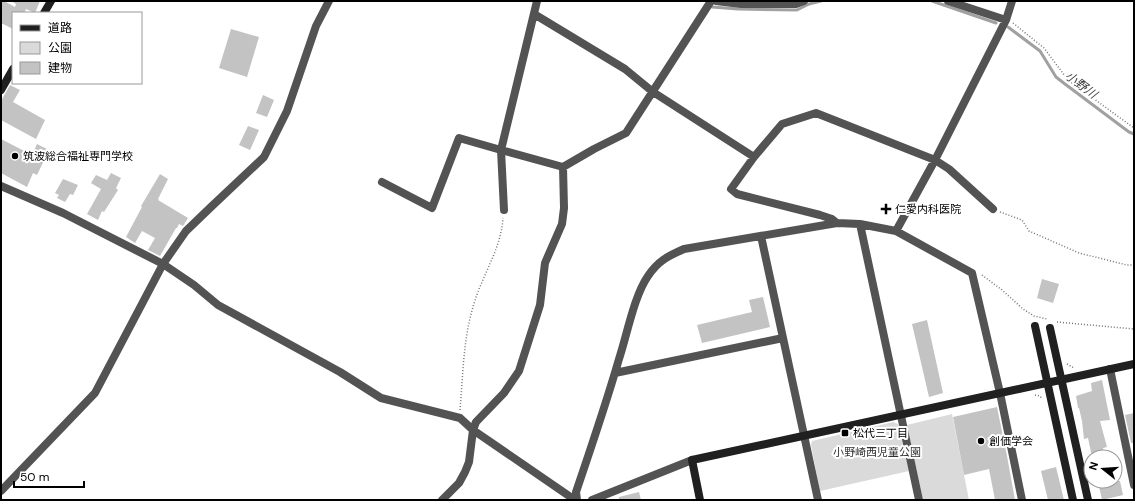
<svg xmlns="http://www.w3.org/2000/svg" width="1135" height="501" font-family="'DM Sans','Noto Sans JP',sans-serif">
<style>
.green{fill:#dadada}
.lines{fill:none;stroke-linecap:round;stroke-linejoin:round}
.stream{stroke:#a1a1a1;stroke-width:3}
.building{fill:#c3c3c3}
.path{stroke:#757575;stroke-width:1.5;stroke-dasharray:1 2;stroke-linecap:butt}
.street{stroke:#535353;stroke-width:8}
.secondary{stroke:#202020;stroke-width:8}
.poi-dot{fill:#000;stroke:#fff;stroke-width:1.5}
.labels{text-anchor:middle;stroke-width:4;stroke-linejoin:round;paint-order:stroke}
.poi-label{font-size:11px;fill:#000;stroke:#fff;text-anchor:start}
.park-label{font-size:11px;fill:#313131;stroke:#fff}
.water-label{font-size:12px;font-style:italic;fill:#424242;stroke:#fff}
</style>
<rect width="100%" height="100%" fill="#fff"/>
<path class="green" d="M952,414L969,500H923L907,425Z
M893,422L898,424L909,471L820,491L811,445L812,441Z"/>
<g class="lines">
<path class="stream" d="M932,1L996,23
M712,7L738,9L797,10L809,4L821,1
M1008,27L1040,51L1056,77L1065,84L1129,132L1134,134"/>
</g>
<path class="building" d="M1,1H4L15,7L16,4L11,1H40L35,13L26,9L25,12L27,13H13V29L1,23Z
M231,29L259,37L247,77L219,68Z
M10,85L20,90L13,102L45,120L36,139L1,120V101Z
M263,95L274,100L267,117L256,113Z
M248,126L259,130L250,150L239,145Z
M1,139L32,155L37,144L49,150L37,175L33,173L27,187L1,173Z
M111,173L121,178L116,188L118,190L104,212L102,211L98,220L87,214L101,189L91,183L96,175L107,180Z
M160,174L168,179L158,199H159L158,200L188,218L183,226L179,224L177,228H176L160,256L148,250L155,238L142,231L135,243L126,237L142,207L141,206Z
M63,179L78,185L73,195L70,194L65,202L57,198L59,195L55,193Z
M1042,279L1059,284L1053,303L1037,298Z
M763,297L770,327L702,343L697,325L752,312L749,300Z
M927,320L943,393L929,397L912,324Z
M1102,380L1110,420L1100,421L1107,447L1103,448L1105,457H1092L1088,438L1084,439L1082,421L1079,408H1078L1076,396L1092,391L1091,383Z
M997,407L1007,456L1015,500H995L989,469L964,475L953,417Z
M1134,413V443H1131L1125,415Z
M1056,467L1064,500H1048L1041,471Z
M1098,481H1120L1123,495L1102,500Z
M639,492L641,500H619V497Z"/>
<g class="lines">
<path class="path" d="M1013,23L1044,48L1068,80L1134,128
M1000,212L1022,220L1029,231L1079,253L1127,265H1134
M982,275L1002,290L1023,309L1034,316L1047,319
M1057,322L1134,329
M1067,364L1074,368
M1035,395L1040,396L1042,399
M460,410C463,376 463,341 473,307C481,277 501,250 503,218"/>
<path class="street" d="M537,1L501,150L563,167L594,149L626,133L711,1
M716,1L741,4H796L804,1
M948,1L1006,20
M534,14L625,69L653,92L754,157
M382,182L432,208L459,138L501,150L504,210
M1,186L63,213L163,264L194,285L218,305L340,372L381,398L460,418L473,430L575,500
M837,223L832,219L820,215L737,194L731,189L754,157L782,124L816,113L935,160L949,169L993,209
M860,224L919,500
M896,231L935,160L1006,20L1012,1
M761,236L818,500
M1110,369L1134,485
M615,373L783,338
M1,491L95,393L163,264L186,231L212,206L264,157L287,111L316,26L329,1
M442,500L459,483L465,472L469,462L473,430L476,422L504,393L519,371L540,305L545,263L562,224L564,208L563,167
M577,500L576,492C591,448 606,404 619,359C627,335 634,296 648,276C658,261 668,256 684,249L837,223L860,224L896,231L972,273L1000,393L1022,500
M592,500L692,460"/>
<path class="secondary" d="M44,13L51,1
M1,90L13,69
M1035,326L1073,500
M1050,328L1088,500
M700,500L692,460L1134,364"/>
</g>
<g class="poi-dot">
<circle cx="15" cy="156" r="4"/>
<path d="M884 203h4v4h4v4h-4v4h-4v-4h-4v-4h4z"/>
<rect x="841" y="429" width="8" height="8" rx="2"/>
<circle cx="981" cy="441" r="4"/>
</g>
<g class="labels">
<g class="poi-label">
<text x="23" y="160">筑波総合福祉専門学校</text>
<text x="895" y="213">仁愛内科医院</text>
<text x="853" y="437">松代三丁目</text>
<text x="989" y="445">創価学会</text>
</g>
<g class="park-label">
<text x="877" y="456">小野崎西児童公園</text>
</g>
<g class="water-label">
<text transform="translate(1081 85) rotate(37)" y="4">小野川</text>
</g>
</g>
<rect width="1135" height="501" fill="none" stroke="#000000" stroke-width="4"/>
<rect x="12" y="12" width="130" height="72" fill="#ffffff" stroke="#999999"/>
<rect x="20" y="25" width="20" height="6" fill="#202020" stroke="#999999"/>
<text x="48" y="32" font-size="12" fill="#000000">道路</text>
<rect x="20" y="42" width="20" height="12" fill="#dadada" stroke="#999999"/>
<text x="48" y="52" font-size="12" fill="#000000">公園</text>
<rect x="20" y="62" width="20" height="12" fill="#c3c3c3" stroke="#999999"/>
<text x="48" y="72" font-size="12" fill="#000000">建物</text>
<g transform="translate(1103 469) rotate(287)"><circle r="19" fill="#ffffff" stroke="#999999"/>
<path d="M0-3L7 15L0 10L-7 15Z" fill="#000000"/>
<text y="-6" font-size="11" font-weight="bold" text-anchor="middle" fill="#000000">N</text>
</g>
<path d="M14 481v6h70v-6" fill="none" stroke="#000000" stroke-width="2"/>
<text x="20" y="481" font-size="12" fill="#000000" stroke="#ffffff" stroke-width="3" paint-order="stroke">50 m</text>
</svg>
